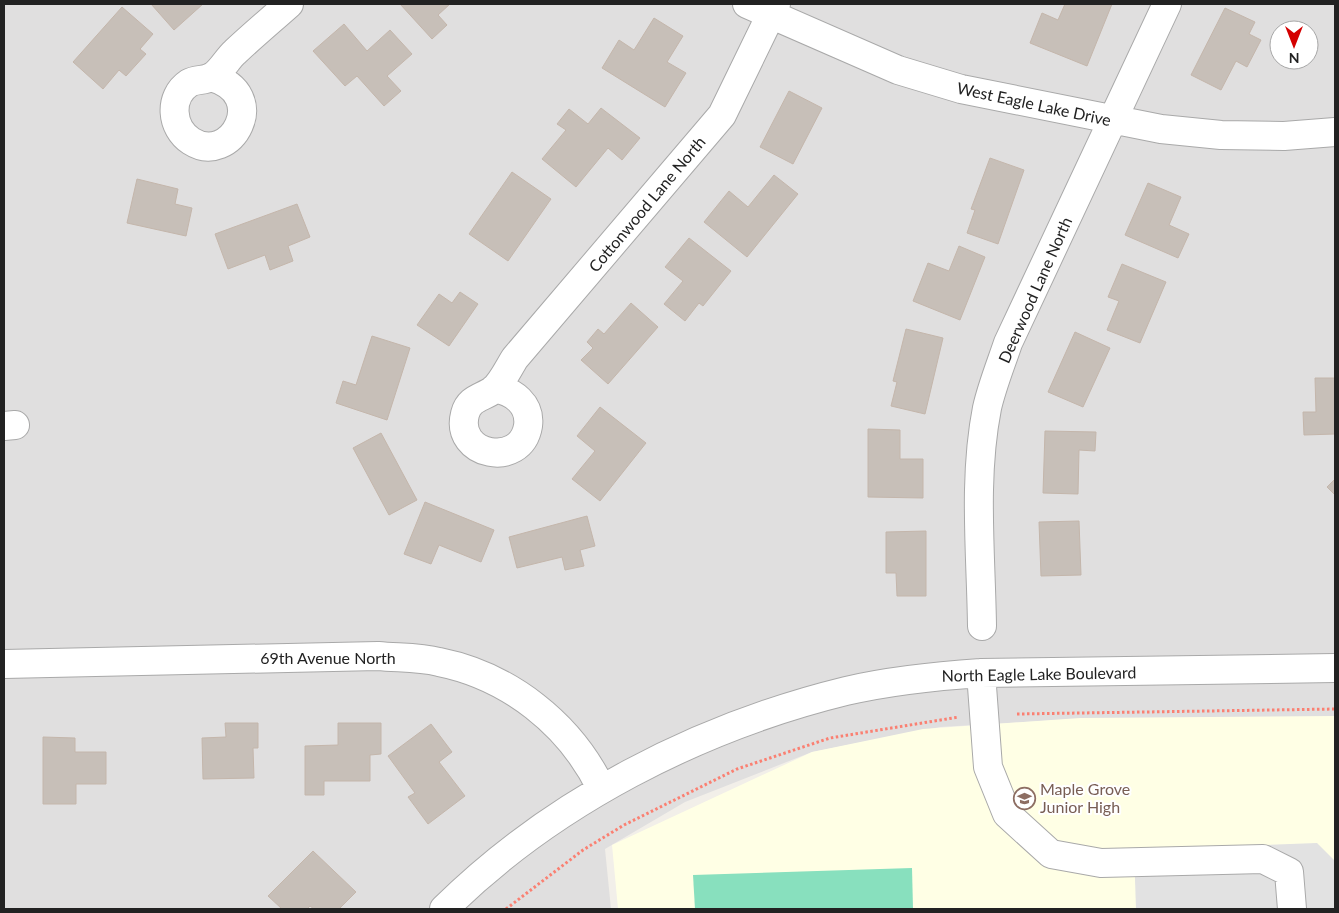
<svg xmlns="http://www.w3.org/2000/svg" width="1339" height="913" font-family="Lato,sans-serif">
<style>
.residential{fill:#e0dfdf;fill-rule:evenodd}
.education{fill:#ffffe5}
.pitch{fill:#88e0be}
.parking{fill:#e2e2e2}
.building{fill:#c7bfb8;stroke:#c4b6ab}
.lines{fill:none;stroke-linecap:round;stroke-linejoin:round}
.minor-casing{stroke:#a9a9a9;stroke-width:30}
.path{stroke:#fa8072;stroke-width:3;stroke-dasharray:2.5 2.5;stroke-linecap:butt}
.minor{stroke:#fff;stroke-width:28}
.labels{text-anchor:middle;stroke-width:4;stroke-linejoin:round;paint-order:stroke}
.street-label{font-size:16px;fill:#222;stroke:#fff}
.education-label{font-size:16px;fill:#785e54;stroke:#fff;text-anchor:start}
</style>
<rect width="100%" height="100%" fill="#f2efe9"/>
<path class="residential" d="M4,4H1335V717L1076,719L940,727L812,752L685,802L605,849L611,909H4ZM1279,30H1309V60H1279Z"/>
<path class="education" d="M1335,716V909H618L612,845L812,752L923,729L1080,718Z"/>
<path class="pitch" d="M912,868L913,909H695L693,875Z"/>
<path class="parking" d="M1317,843L1335,861V909H1136L1134,850Z"/>
<path class="building" d="M151,4H203L174,30Z
M400,4H450L438,15L447,25L432,39Z
M1065,4H1112L1087,66L1030,43L1042,13L1058,20Z
M122,7L153,34L140,49L146,54L126,76L119,70L103,89L73,62Z
M1225,8L1255,22L1249,34L1261,40L1247,67L1236,61L1221,90L1191,75Z
M654,18L683,36L667,62L686,73L665,107L602,68L619,40L634,50Z
M344,24L367,51L390,30L412,54L387,76L401,91L384,106L357,76L345,86L313,51Z
M789,91L822,108L793,164L760,147Z
M601,108L640,138L622,160L608,148L576,187L542,159L566,130L557,124L569,109L588,124Z
M990,158L1024,170L998,244L967,233L975,210L971,209Z
M512,172L551,199L508,261L469,234Z
M774,175L798,194L747,257L704,222L729,191L748,207Z
M137,179L178,189L175,204L192,208L186,236L127,223Z
M1148,183L1181,197L1169,225L1189,234L1178,258L1125,235Z
M297,204L310,237L288,246L293,261L270,270L265,255L228,269L215,234Z
M689,238L731,271L703,306L699,303L685,321L664,304L683,281L665,267Z
M959,246L985,257L960,320L913,301L928,263L949,271Z
M1122,264L1166,282L1140,343L1107,330L1119,301L1108,297Z
M460,292L478,304L449,346L417,325L439,294L452,303Z
M631,303L658,327L608,384L581,360L593,348L587,342L598,329L604,334Z
M906,329L943,338L925,414L891,406L897,382L893,381Z
M1075,332L1110,348L1083,407L1048,392Z
M372,336L410,348L387,420L336,403L343,381L356,385Z
M1315,378H1335V434L1304,435L1303,412H1316Z
M600,407L646,443L600,501L572,479L595,451L577,436Z
M868,429L900,430V459H923V498L868,497Z
M1045,431L1096,432L1095,451L1079,450L1078,494L1043,493Z
M381,433L417,500L389,515L353,448Z
M1335,479V495L1327,487Z
M425,502L494,530L481,562L439,545L431,564L404,554Z
M587,516L595,546L580,550L584,566L565,570L562,557L517,568L509,537Z
M1079,521L1081,575L1041,576L1039,522Z
M926,531V596H897L896,573H886V532Z
M225,723H258V748H253L254,778L203,779L202,738L226,737Z
M338,723H381V754L370,755V781H324V795H305V746L338,745Z
M431,724L452,752L439,762L465,796L428,824L408,797L415,793L388,756Z
M43,737L75,738V752H106V784H76V804H43Z
M313,851L356,892L339,909H314L310,906L307,909H282L268,896Z"/>
<g class="lines">
<defs>
<path id="minor" d="M747,4L898,70L961,89L1161,129L1221,135L1284,136L1335,132
M211,77C272,94 231,167 191,141C171,128 168,97 189,83C196,79 204,81 211,77C220,73 227,59 235,52C252,36 271,20 289,4
M494,389C513,390 531,405 528,426C521,469 454,456 465,414C469,398 482,398 493,390C502,383 509,367 515,358L722,115L776,4
M4,426L15,425
M982,626C981,554 973,479 987,408C992,386 1001,364 1008,343L1167,4
M4,664L378,656C398,658 419,657 439,662C509,676 570,724 601,788
M981,673L988,767L1007,814L1051,854L1101,863L1263,859L1289,872L1292,909
M444,909C552,802 699,727 846,691C889,681 936,676 981,673L1335,668"/>
</defs>
<use href="#minor" class="minor-casing"/>
<path class="path" d="M1017,714L1335,709
M506,909L583,850L624,825L737,769L830,738L959,717"/>
<use href="#minor" class="minor"/>
</g>
<defs>
<symbol id="school-ring" viewBox="-11 -11 22 22"><circle r="9.5" fill="#fff" stroke="#8d6e63" stroke-width="1.5"/><path d="M0-5L7-2L0 1L-7-2ZM-4 1L0 2.5L4 1V4Q0 6-4 4Z" fill="#8d6e63"/></symbol>
</defs>
<g fill-rule="evenodd">
<use href="#school-ring" x="1012" y="786" width="25" height="25"/>
</g>
<g class="labels">
<g class="street-label">
<text transform="translate(1034 104) rotate(12)" y="6">West Eagle Lake Drive</text>
<text transform="translate(647 204) rotate(-50)" y="6">Cottonwood Lane North</text>
<text transform="translate(1035 290) rotate(-66)" y="6">Deerwood Lane North</text>
<text x="328" y="664">69th Avenue North</text>
<text transform="translate(1039 674) rotate(-1)" y="6">North Eagle Lake Boulevard</text>
</g>
<g class="education-label">
<text x="1040" y="795">Maple Grove<tspan x="1040" dy="18">Junior High</tspan></text>
</g>
</g>
<rect width="1339" height="913" fill="none" stroke="#222222" stroke-width="10"/>
<g transform="translate(1294 45) rotate(180)"><circle r="24" fill="#ffffff" stroke="#a7a7a7"/>
<path d="M0-4L9 19L0 12L-9 19Z" fill="#d40000"/>
<text y="-8" font-size="14" font-weight="bold" text-anchor="middle" fill="#222222">N</text>
</g>
</svg>
